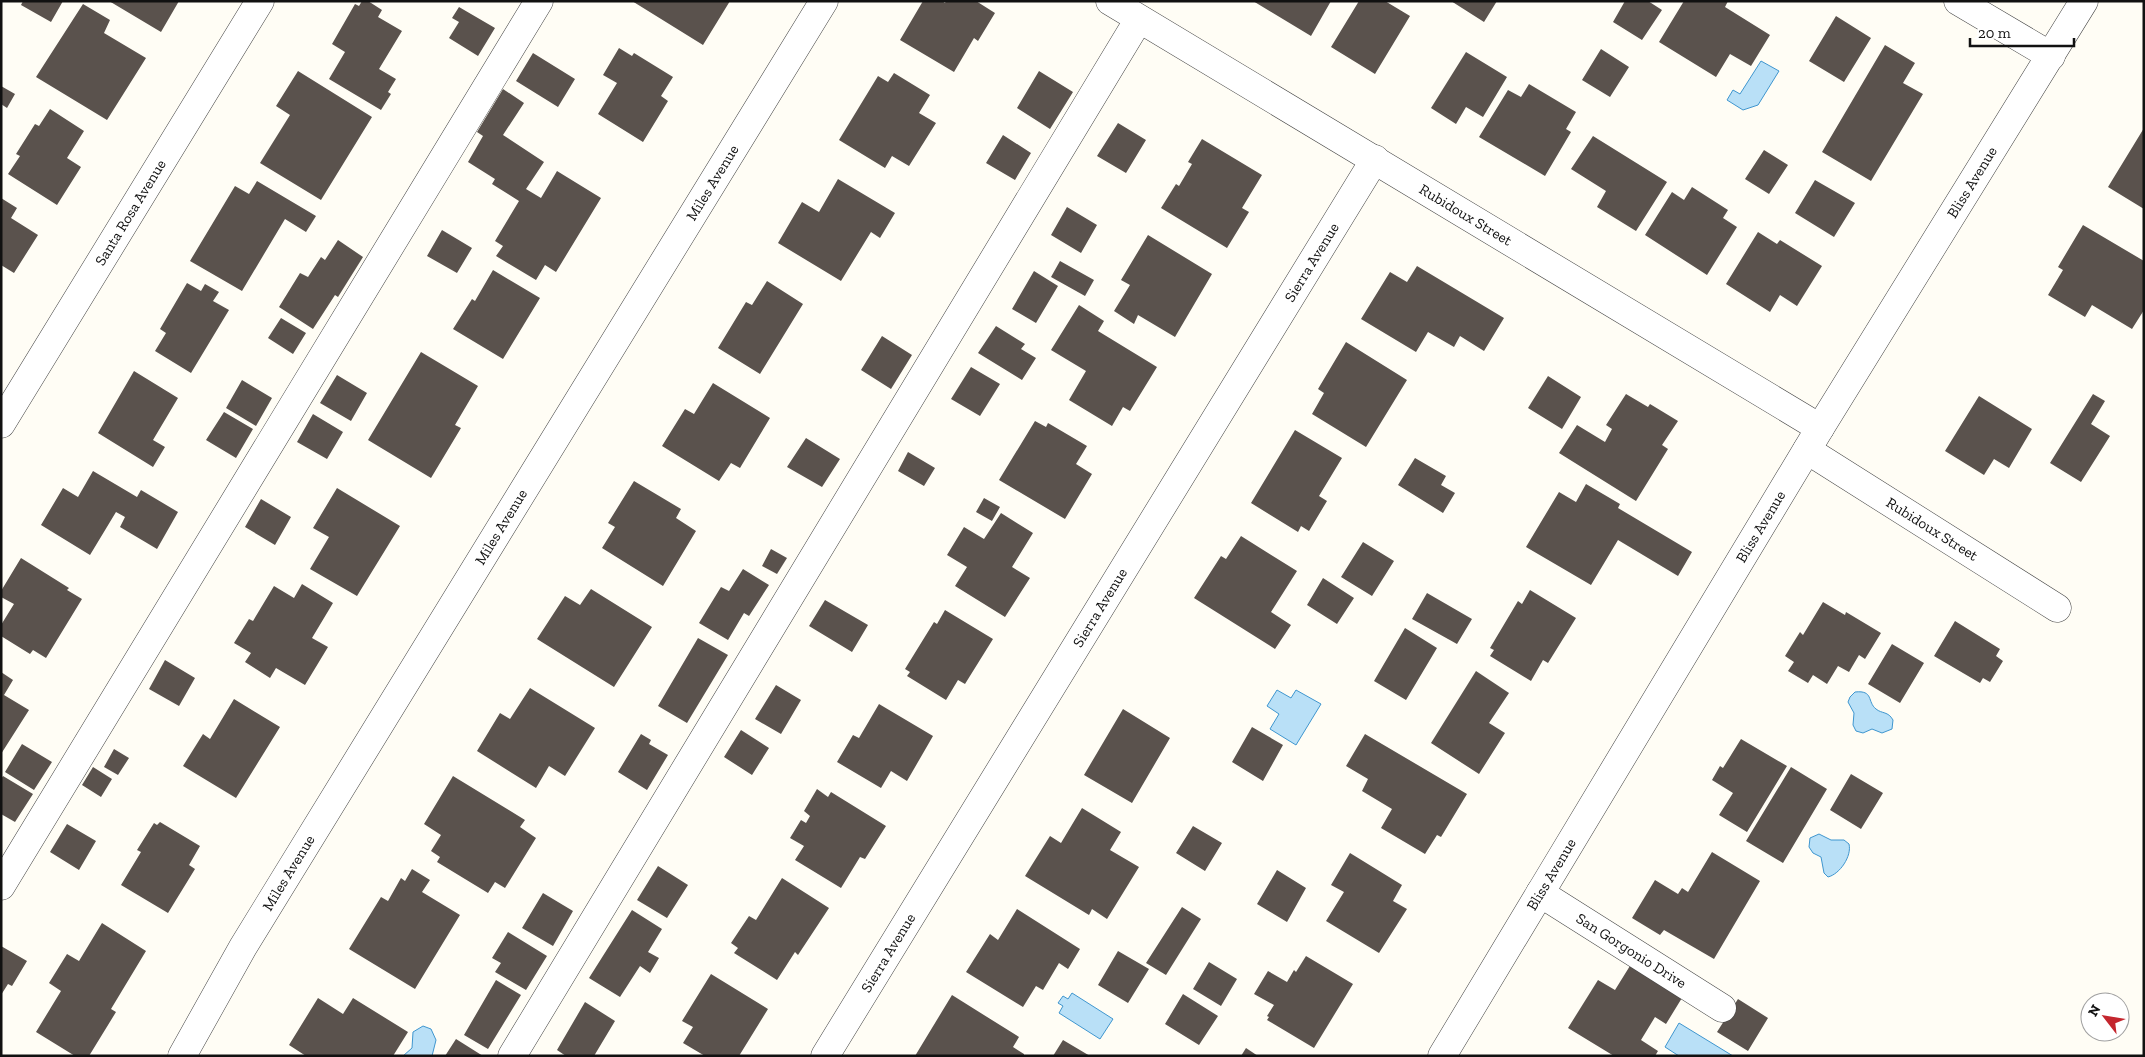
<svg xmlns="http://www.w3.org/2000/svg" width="2145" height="1057" font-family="'Zilla Slab',serif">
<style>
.water{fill:#b9e0f7;stroke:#3f96cf}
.building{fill:#5a524d}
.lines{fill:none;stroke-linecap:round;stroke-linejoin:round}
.minor-casing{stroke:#444;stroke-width:29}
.minor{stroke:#fff;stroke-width:28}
.labels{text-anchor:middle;stroke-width:5;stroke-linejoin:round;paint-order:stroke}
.street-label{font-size:15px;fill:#111;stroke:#fff}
</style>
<rect width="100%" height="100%" fill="#fffdf5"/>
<path class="water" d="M1761,61L1779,71L1758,105L1743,110L1727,100L1733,90L1740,94Z
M1277,690L1291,698L1296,690L1321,704L1296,745L1270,729L1279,714L1267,706Z
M1855,692C1874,690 1867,702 1876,709C1882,714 1888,711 1893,720L1892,729L1882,733L1872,729L1863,733L1856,731L1853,725L1854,713L1848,702L1850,697Z
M1819,834L1831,840H1844L1849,844C1852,856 1840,874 1828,877L1824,873L1821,857L1813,853L1809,847L1810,838Z
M1072,993L1113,1019L1100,1039L1059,1013L1063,1006L1058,1003L1063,996L1068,999Z
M1679,1023L1733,1056H1679L1665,1047Z
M423,1026L431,1029L436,1040L432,1056H403L412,1048L413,1032Z"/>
<path class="building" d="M23,1H63L51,22L21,5Z
M109,1H179L161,32Z
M362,1H368L382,10L378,17L402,31L379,69L396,79L388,92L391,94L381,110L329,79L345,52L332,44L355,4L359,6Z
M632,1H730L703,45Z
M923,1H942L945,3L946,1H976L995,13L978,41L974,38L954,72L900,40Z
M1253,1H1331L1311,36Z
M1359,1H1385L1410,16L1375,74L1331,47Z
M1451,1H1497L1484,22Z
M1625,1H1648L1662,10L1642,40L1613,22Z
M1684,1H1728L1725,7L1770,35L1751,66L1730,54L1716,77L1659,42Z
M83,4L110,20L104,33L146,58L107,120L36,77Z
M459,7L495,28L478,56L449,38L459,22L452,18Z
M1836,16L1871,38L1844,82L1809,61Z
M1885,45L1915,63L1903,83L1923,94L1871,181L1822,152Z
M619,48L632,56L634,53L673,77L661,96L668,101L643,142L598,114L617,83L603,75Z
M1601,49L1629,67L1610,97L1582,80Z
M1466,52L1507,77L1483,117L1466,107L1456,124L1431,108Z
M533,53L575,79L558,107L516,81Z
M298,71L372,117L321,200L260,163L290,115L276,106Z
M1039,71L1073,92L1050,129L1017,108Z
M894,73L930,95L919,113L936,123L909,166L892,156L885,168L839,140L878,76L888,82Z
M1529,84L1576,112L1566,129L1571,132L1545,176L1479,137L1508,90L1521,97Z
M1,86L15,94L7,108L1,104Z
M503,89L524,103L503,135L544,162L526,189L541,198L557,171L601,198L556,272L545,265L536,280L496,256L503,246L495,241L519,201L492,184L495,179L468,162L483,136L477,132Z
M50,109L84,131L67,158L81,167L57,205L8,174L20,156L16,154L35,124L39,126Z
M1118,123L1146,140L1126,173L1097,156Z
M2144,128V209L2108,187Z
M1003,135L1031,153L1015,180L986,163Z
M1593,136L1667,182L1636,231L1597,207L1606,191L1571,169Z
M1202,139L1262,175L1242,208L1249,212L1227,248L1161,208L1176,184L1179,186L1192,164L1188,162Z
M1764,150L1788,165L1769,194L1745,179Z
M838,179L895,213L880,238L871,232L841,281L778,243L802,202L819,212Z
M1815,180L1855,203L1834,237L1795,213Z
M257,181L316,216L306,232L285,219L242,291L190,261L235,186L249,194Z
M1692,187L1728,210L1723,218L1737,227L1707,275L1645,235L1672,192L1684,200Z
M1,198L17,208L11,218L38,235L14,273L1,265Z
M1067,207L1097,225L1081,253L1051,235Z
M2083,225L2144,261V310L2132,329L2092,305L2085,317L2048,295L2063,270L2058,267Z
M442,230L472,248L457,273L427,256Z
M1758,232L1777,244L1780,240L1822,266L1797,306L1780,295L1770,312L1726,284Z
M1148,235L1212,274L1175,337L1138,315L1134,324L1114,311L1130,285L1121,280Z
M338,240L363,257L338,297L335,295L313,329L279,307L300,273L308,277L321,257L325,260Z
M1060,261L1094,280L1085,296L1051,277Z
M1417,266L1504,318L1484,351L1460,336L1454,347L1428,332L1416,352L1361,319L1390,272L1407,282Z
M493,270L540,298L503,359L453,329L472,299L475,301Z
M1034,271L1058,286L1036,323L1012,309Z
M767,281L803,304L760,374L718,348L746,302L752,305Z
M187,283L201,291L205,284L219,292L213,301L229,310L191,373L155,351L166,333L160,329Z
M1079,305L1104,321L1098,331L1157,367L1130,411L1123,407L1112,426L1069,400L1086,371L1051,350Z
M281,318L306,333L293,354L268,338Z
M996,326L1025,344L1021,349L1036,358L1022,380L978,353Z
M882,336L912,355L891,389L861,370Z
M1346,342L1407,380L1366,447L1312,414L1324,393L1318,389Z
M421,352L478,386L455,425L461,428L431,478L368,440Z
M971,367L1000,384L980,416L951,399Z
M134,371L178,398L153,440L165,447L153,467L98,433Z
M337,375L367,393L351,421L320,403Z
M1548,376L1581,397L1562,429L1528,408Z
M242,380L272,398L256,426L226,408Z
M713,383L770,418L740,468L731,463L719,481L662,446L685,409L694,414Z
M1626,394L1648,407L1650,404L1678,421L1662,445L1668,449L1636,501L1559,453L1577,425L1605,442L1612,429L1606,425Z
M2093,394L2105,401L2091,424L2110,436L2081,482L2050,463Z
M1979,396L2032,429L2009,468L1994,459L1984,475L1945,451Z
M224,412L253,429L236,458L206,440Z
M313,414L343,432L327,459L297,442Z
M1035,421L1046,427L1048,423L1087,446L1076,464L1092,474L1065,519L999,480Z
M1295,430L1342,458L1319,496L1327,501L1309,531L1301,526L1298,532L1251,503Z
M806,438L840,459L822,487L787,467Z
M908,452L935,468L924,486L898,471Z
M1415,458L1446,476L1441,485L1455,493L1443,513L1398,485Z
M93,471L137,497L141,490L178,512L157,549L120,527L125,517L116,512L90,555L41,525L63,488L78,497Z
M634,481L681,509L676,518L696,531L663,586L602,548L615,527L608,523Z
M1586,484L1620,504L1618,508L1692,552L1678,576L1618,540L1591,585L1526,547L1559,492L1576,502Z
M337,488L400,526L357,596L310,569L329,537L313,528Z
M984,498L1000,507L992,521L976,512Z
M261,499L291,517L275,545L245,527Z
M1001,513L1033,533L1012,567L1030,578L1005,617L955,586L967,567L947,555L964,527L984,539Z
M1241,536L1297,571L1271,612L1291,625L1275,649L1194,598L1221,556L1226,559Z
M1363,542L1394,561L1372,596L1341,577Z
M771,549L787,558L777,574L762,566Z
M21,558L69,588L67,590L82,599L46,658L33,650L30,654L1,636V625L14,604L1,597V591Z
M743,569L769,585L749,616L744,613L728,640L699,623L721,587L729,591Z
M1323,578L1354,598L1337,624L1307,605Z
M302,584L333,603L312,638L328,647L305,685L276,668L270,678L245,662L251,653L234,643L249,619L253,621L274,586L294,598Z
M591,589L652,627L614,687L537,639L565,596L580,605Z
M1530,590L1576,618L1548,663L1543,660L1531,681L1490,656L1494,650L1490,648L1518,601L1522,604Z
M1427,593L1472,619L1457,644L1412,619Z
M825,600L868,625L852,652L809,626Z
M1823,602L1845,615L1846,612L1881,633L1865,659L1859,655L1849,672L1838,666L1827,684L1813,675L1808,683L1788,671L1794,662L1785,656L1800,632L1803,635Z
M945,610L993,639L965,684L958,680L946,700L907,676L910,672L905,669L934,622L937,624Z
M1955,621L2000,649L1996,656L2003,661L1990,682L1983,678L1980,683L1934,656Z
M1405,628L1437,648L1406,700L1374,681Z
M698,638L728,655L687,723L658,706Z
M1892,644L1924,663L1900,703L1868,684Z
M165,660L195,678L179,706L149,689Z
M1476,671L1509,693L1489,723L1505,733L1479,774L1431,743Z
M1,672L13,680L4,695L29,710L1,754Z
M776,685L801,700L781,734L755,719Z
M530,688L595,728L565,776L549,766L536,788L477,751L500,713L510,719Z
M234,699L280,727L236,798L183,766L203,734L210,739Z
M879,704L933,736L907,781L891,771L881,788L837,762L853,735L859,738Z
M1123,709L1170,738L1132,803L1084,775Z
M1252,727L1283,745L1263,781L1232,762Z
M741,730L769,748L752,775L724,757Z
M641,734L651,740L649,744L668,755L647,790L618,772Z
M1365,734L1467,794L1441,837L1437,835L1425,854L1381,828L1392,809L1362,791L1368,779L1346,766Z
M1741,739L1787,766L1747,832L1719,815L1733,793L1712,780L1720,766L1723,768Z
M22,744L52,762L34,790L5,772Z
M114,749L129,758L118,775L104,767Z
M93,767L112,779L101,797L82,785Z
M1791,767L1827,789L1783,863L1746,841Z
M1851,774L1883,793L1861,829L1830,810Z
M3,776L33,794L15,822L1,814V779Z
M453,776L525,820L520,827L536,838L505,888L495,882L488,893L437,862L440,857L431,851L441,835L424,824Z
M817,789L828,797L831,792L886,826L865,859L860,857L841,888L795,860L804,846L790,838L801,820L806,823L810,816L804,811Z
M1082,808L1121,832L1110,850L1139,867L1107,919L1092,909L1089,915L1025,876L1050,836L1061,843Z
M160,822L200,846L189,865L195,869L168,913L121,885L141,852L137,850L154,823L157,825Z
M67,824L96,841L79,870L50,852Z
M1193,826L1222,843L1205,871L1176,853Z
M1712,852L1760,881L1714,959L1664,930L1660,935L1632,918L1655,880L1678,894L1682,888L1688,892Z
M1350,853L1402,885L1393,901L1407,909L1379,953L1326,921L1344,892L1331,885Z
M658,866L688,885L667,918L637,900Z
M412,869L430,880L422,892L460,915L415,989L349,949L381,897L388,901L401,878L405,881Z
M1277,870L1306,888L1287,922L1257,904Z
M782,878L829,908L798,955L795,952L777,980L734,953L738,948L731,943L749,916L756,920Z
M543,893L573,911L553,946L522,928Z
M1182,907L1201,919L1166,975L1146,963Z
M1017,909L1080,949L1068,969L1059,963L1043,990L1036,986L1023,1007L966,972L990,934L998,940Z
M632,910L662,929L648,952L659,958L650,973L640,966L620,997L589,978Z
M102,923L146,951L111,1009L116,1012L89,1056H75L36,1032L61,991L49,983L67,954L79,961Z
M508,932L547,956L526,990L495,972L501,963L492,958Z
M1,946L27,961L12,986L8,984L1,995Z
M1118,951L1149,969L1128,1003L1098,985Z
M1306,956L1353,984L1314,1048L1267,1020L1269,1017L1267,1016L1274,1005L1254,994L1268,971L1287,982L1294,970L1296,972Z
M1633,961L1685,993L1666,1024L1655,1017L1641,1040L1658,1051L1655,1056H1614L1568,1028L1598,980L1615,990Z
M1209,962L1237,979L1221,1006L1193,989Z
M711,974L768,1009L739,1056H705L683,1043L693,1027L682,1021Z
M496,980L521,995L488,1049L464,1035Z
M1183,994L1218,1016L1199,1045L1165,1024Z
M952,995L1019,1037L1013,1047L1024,1054V1056H915Z
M318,998L343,1014L353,998L408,1032L393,1056H306L289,1045Z
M1738,999L1768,1018L1748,1051L1717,1032Z
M585,1002L615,1021L594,1056H566L557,1050Z
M456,1039L483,1056H445Z
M1063,1040L1090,1056H1053Z
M1246,1048L1258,1056H1241Z"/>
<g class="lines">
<defs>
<g id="minor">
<path id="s1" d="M1110,1L1820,428"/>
<path d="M1958,1L2051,56"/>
<path id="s2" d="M1,424L260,1"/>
<path id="s3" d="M1807,450L2057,608"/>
<path d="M1,886L539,1"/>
<path id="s4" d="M1540,893L1722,1008"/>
<path id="s5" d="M182,1056L243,947L824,1"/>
<path d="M512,1056L1139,19"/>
<path id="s6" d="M825,1056L1375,159"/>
<path id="s7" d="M1442,1056L1820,428L2084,1"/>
</g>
</defs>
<use href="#minor" class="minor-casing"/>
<use href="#minor" class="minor"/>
</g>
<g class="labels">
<g class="street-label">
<text dy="5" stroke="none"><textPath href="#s5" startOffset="1022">Miles Avenue</textPath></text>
<text dy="5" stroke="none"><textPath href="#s7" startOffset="1022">Bliss Avenue</textPath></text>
<text dy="5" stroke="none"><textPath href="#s2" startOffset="248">Santa Rosa Avenue</textPath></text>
<text dy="5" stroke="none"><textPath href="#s1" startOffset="415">Rubidoux Street</textPath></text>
<text dy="5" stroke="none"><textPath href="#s6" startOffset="931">Sierra Avenue</textPath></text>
<text dy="5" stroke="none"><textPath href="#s5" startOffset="618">Miles Avenue</textPath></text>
<text dy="5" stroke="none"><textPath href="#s7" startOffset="618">Bliss Avenue</textPath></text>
<text dy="5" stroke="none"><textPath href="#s3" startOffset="148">Rubidoux Street</textPath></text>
<text dy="5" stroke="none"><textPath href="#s6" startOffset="526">Sierra Avenue</textPath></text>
<text dy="5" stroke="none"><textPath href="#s5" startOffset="212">Miles Avenue</textPath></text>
<text dy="5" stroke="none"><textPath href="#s7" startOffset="212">Bliss Avenue</textPath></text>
<text dy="5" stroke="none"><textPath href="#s4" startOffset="108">San Gorgonio Drive</textPath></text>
<text dy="5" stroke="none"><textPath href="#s6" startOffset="121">Sierra Avenue</textPath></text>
</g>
</g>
<rect width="2145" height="1057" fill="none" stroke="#111111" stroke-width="5"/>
<g transform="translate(2105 1017) rotate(301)"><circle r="24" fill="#ffffff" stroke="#a0a0a0"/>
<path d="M0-4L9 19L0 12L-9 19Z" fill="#c4262e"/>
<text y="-8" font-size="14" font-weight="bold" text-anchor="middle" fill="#111111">N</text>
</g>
<path d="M1970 38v8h104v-8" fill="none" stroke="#111111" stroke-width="2.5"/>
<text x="1978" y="38" font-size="15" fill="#111111" stroke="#ffffff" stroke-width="4" paint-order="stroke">20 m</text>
</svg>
